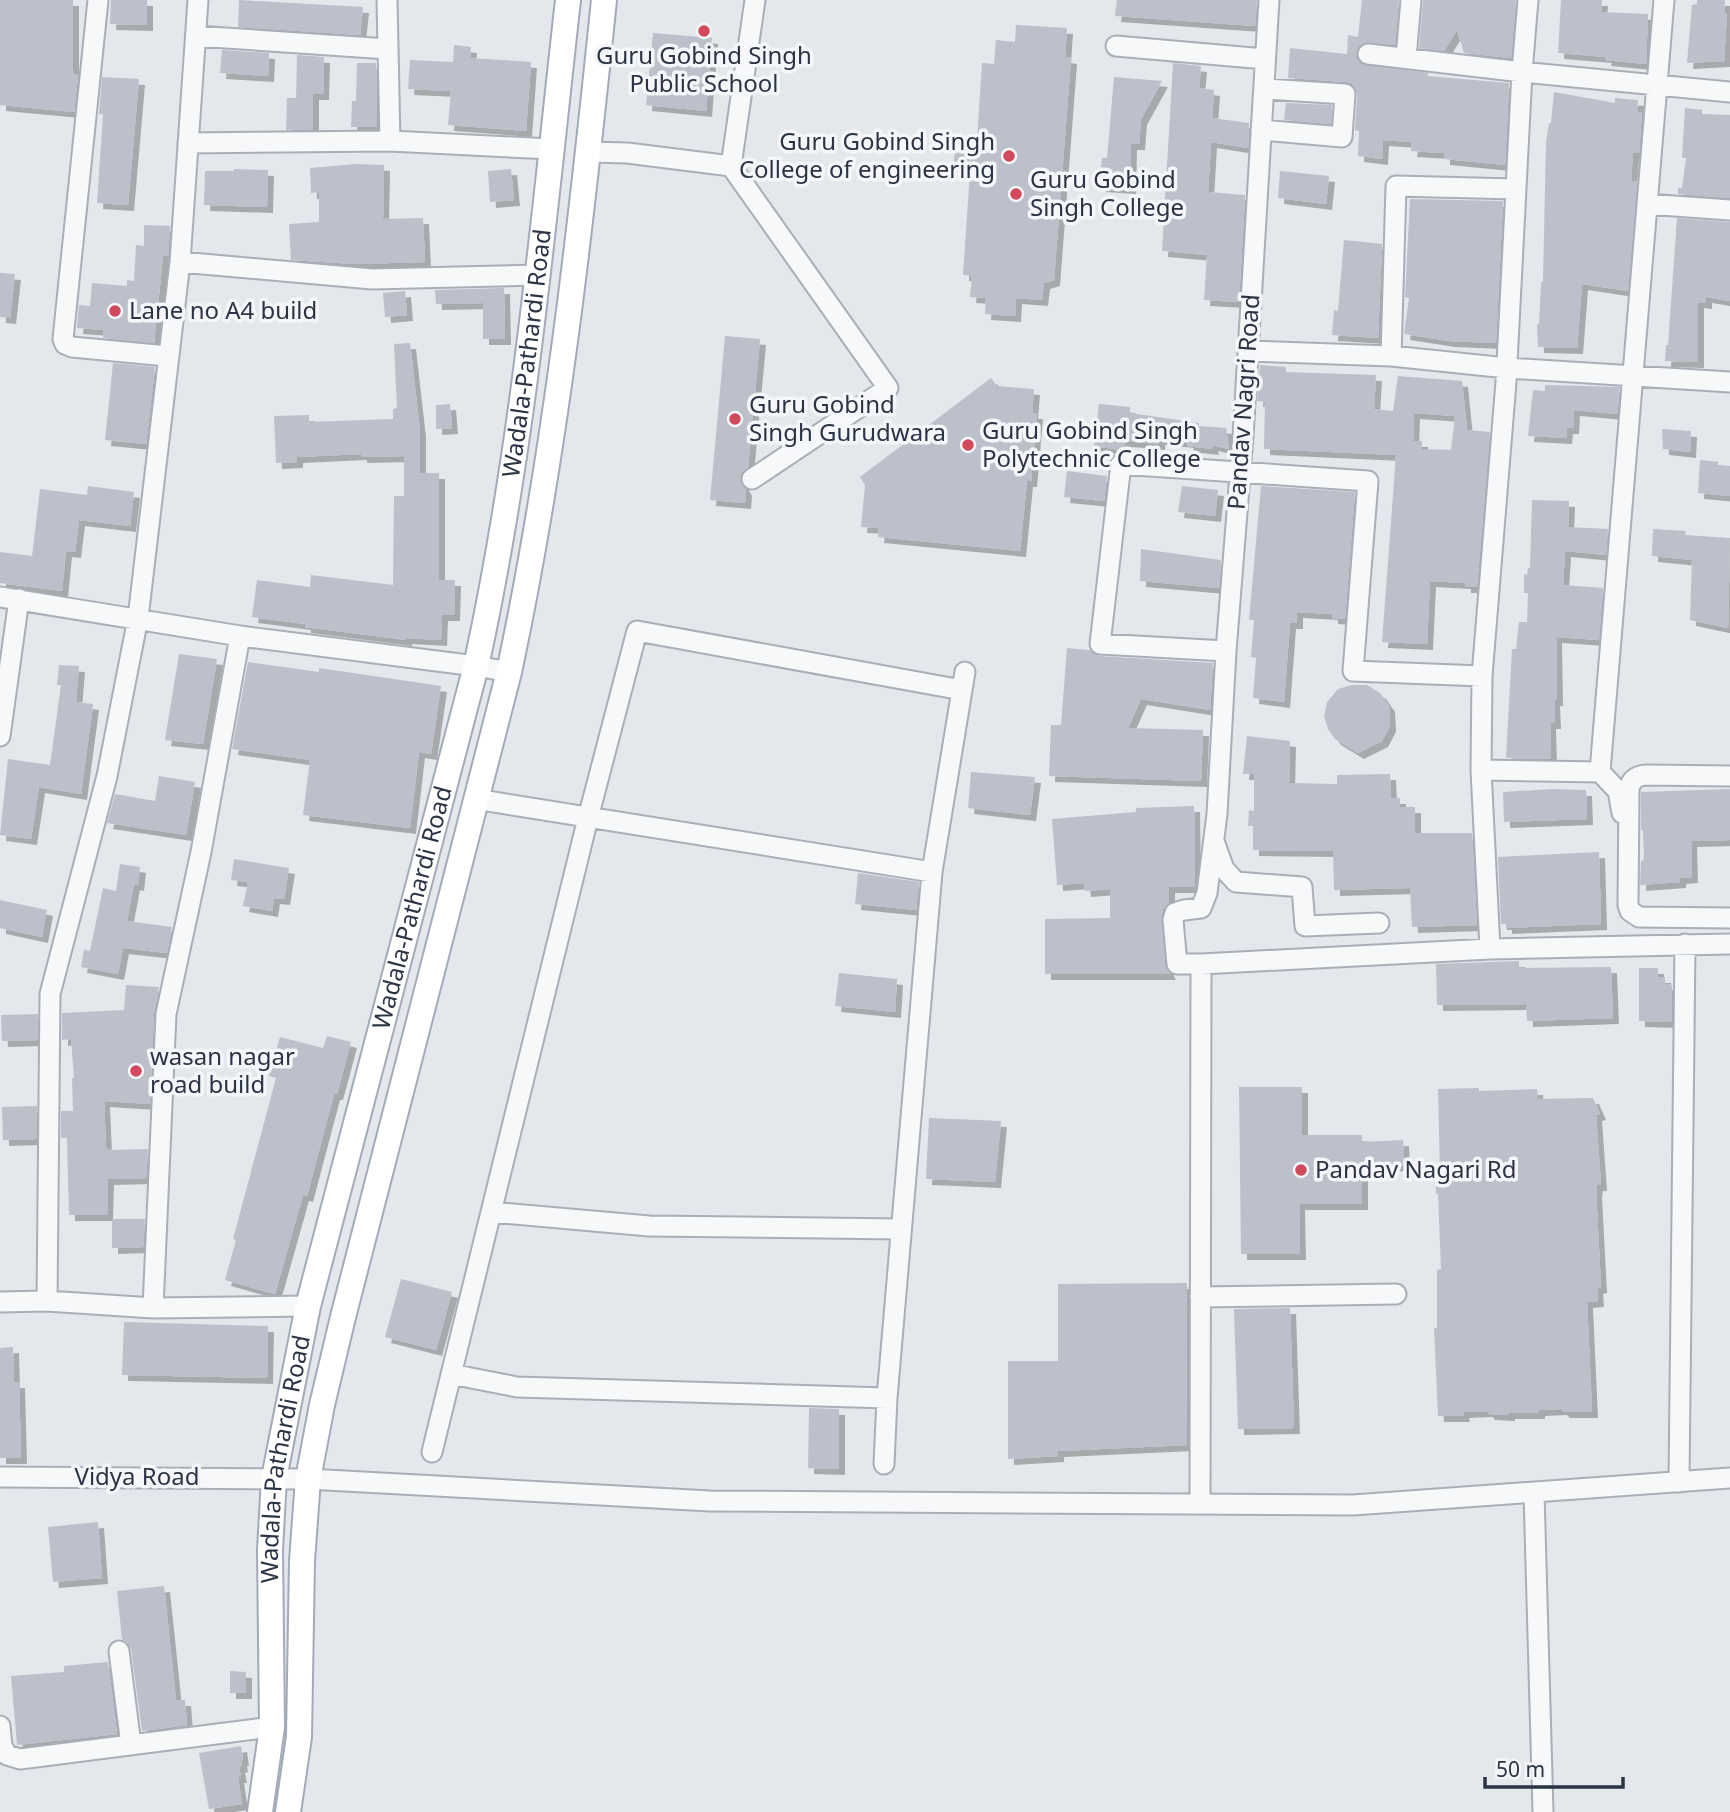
<svg xmlns="http://www.w3.org/2000/svg" width="1730" height="1812" font-family="'Noto Sans',sans-serif">
<style>
.building{fill:#bbc0ca;fill-rule:evenodd;filter:url(#shadow)}
.lines{fill:none;stroke-linecap:round;stroke-linejoin:round}
.minor-casing{stroke:#a9aeb7;stroke-width:23}
.major-casing{stroke:#a3abb8;stroke-width:28}
.minor{stroke:#f7f8fa;stroke-width:19}
.major{stroke:#fff;stroke-width:24}
.poi-dot{fill:#d1495b;stroke:#f4f6f9;stroke-width:2.5}
.labels{text-anchor:middle;stroke-width:7;stroke-linejoin:round;paint-order:stroke}
.poi-label{font-size:24px;fill:#2b3445;stroke:#f4f6f9;text-anchor:start}
.street-label{font-size:24px;fill:#2b3445;stroke:#f4f6f9}
</style>
<defs>
<filter id="shadow"><feDropShadow dx="6" dy="6" stdDeviation="0" flood-color="#0004"/></filter>
</defs>
<rect width="100%" height="100%" fill="#e4e7ec"/>
<path class="building" d="M0,0H73V73L78,76L74,112L0,105Z
M111,0H147V25L110,24Z
M239,0L363,7L360,35L238,27Z
M1117,0H1257L1255,26L1115,16Z
M1362,0H1399L1395,45L1363,43L1356,53L1361,64L1429,73L1427,76L1509,83L1505,165L1444,159V153L1411,151L1412,142L1383,140L1382,159L1358,156L1359,131L1355,130L1357,94L1352,84L1346,82L1288,78L1290,48L1347,54L1348,35L1358,37Z
M1423,0H1516L1511,58L1464,53L1457,30L1444,51L1419,48Z
M1561,0H1602L1601,12L1648,14L1646,64L1605,60L1606,57L1558,53Z
M1697,0H1725L1724,13H1727L1724,61L1687,63L1692,5L1697,4Z
M1016,25L1067,28L1065,57L1071,58L1054,280L1044,283L1042,300L1016,298L1015,316L985,314L986,298L970,297L972,276L963,275L970,172L953,171L956,139L977,140L982,63L994,64L996,40L1015,42Z
M653,33L712,38L706,111L646,105Z
M454,45L471,47L470,58L531,62L526,131L448,125L451,91L408,89L410,60L453,62Z
M222,50L269,53L268,76L220,73Z
M297,55L324,57L323,94H313V130H286L287,98H296Z
M357,63H376L377,127H351L352,101H356Z
M1173,63L1201,66L1199,88L1214,90L1212,118L1249,123L1248,148L1211,142L1208,192L1245,195L1239,302L1204,300L1207,255L1162,251Z
M102,77L139,79L128,205L97,203L103,114H99Z
M1114,77L1162,81L1141,119L1139,144H1131L1130,188L1099,186L1102,158H1107Z
M1554,92L1615,103V98L1638,100L1637,112H1642L1639,153H1633L1631,181H1637L1628,291L1582,284L1577,348L1538,347L1537,324H1539L1541,282H1543L1546,142L1549,123H1551Z
M1286,103L1332,105L1331,124L1284,120Z
M1685,108L1702,110V114L1730,115V198L1678,194V188H1682L1686,158H1682Z
M356,164L384,165L383,219L423,218L425,262L356,264L291,260L289,224L319,222V192L311,193L310,168Z
M234,169L268,170L267,207L204,205L205,171H234Z
M511,169L514,200L490,202L488,171Z
M1280,171L1329,176L1326,204L1278,198Z
M1410,199L1503,201L1496,343L1449,341L1404,334L1409,298L1405,297Z
M1677,218L1730,222V301L1706,297V303L1698,302V362L1665,361L1666,345H1668Z
M144,225L170,226L168,256H163L154,343L103,338L104,330L77,328L79,305L90,306L92,283L127,286V280L134,281L136,245L144,246Z
M1344,240L1382,244L1378,338L1332,335L1334,310L1338,311Z
M0,273L15,274L10,318L0,317Z
M504,288L505,339H483V303L436,304L435,290Z
M405,291L407,315L385,317L383,293Z
M725,336L760,339L748,467L741,473L740,479L746,490L745,503L710,500Z
M410,343L420,431V473H439V580H455L454,615H442L441,640L406,638V640L305,627V624L252,617L257,580L310,587L311,575L393,585L394,496H404V456L361,457V454L297,457V462L276,463L274,416L309,415V422L393,419V409L397,408L394,344Z
M113,363L155,367L146,444L105,440Z
M1260,365L1286,367V372L1376,375L1374,409L1393,411L1398,376L1462,381L1467,430L1490,432L1477,587H1465V583L1430,581L1427,644L1382,642L1396,455L1264,449L1265,402L1257,401ZM1414,413L1455,416L1451,450L1422,449V441H1413Z
M991,378L997,386L1034,389L1032,413H1037L1031,481H1027L1020,551L878,537L879,528L861,527L865,485L860,477Z
M1545,385L1620,387L1617,414L1574,410L1573,428H1567L1566,438L1528,436L1533,390L1545,391Z
M450,404L452,428L436,429V405Z
M1099,404L1130,407V413L1199,423V426L1226,428L1229,449L1212,445L1213,449L1187,446L1188,442L1159,439V444L1127,441L1120,450L1094,446Z
M1662,429L1691,431L1690,452L1663,449Z
M1700,460L1718,462V465L1730,466V496L1698,493Z
M1067,471L1107,476L1104,501L1064,497Z
M88,486L134,492L130,526L79,520L75,552L66,551L62,591L0,583V552L32,556L40,489L87,495Z
M1182,486L1218,490L1215,516L1178,512Z
M1261,486L1355,492L1345,619L1332,618V614L1297,612V623H1290L1284,702L1253,698L1256,658L1251,657L1254,620H1249Z
M1532,500L1569,501L1568,527L1608,529L1606,555L1565,551L1563,585L1603,588L1599,640L1556,637L1557,700H1554L1555,723H1550L1551,759L1506,758L1512,649H1516L1519,622H1527L1528,593H1524V574L1527,575L1528,568H1530Z
M1653,529L1686,531L1685,535L1730,538L1728,628L1690,620L1692,560L1652,556Z
M1141,549L1221,560L1219,588L1140,581Z
M1067,648L1089,650L1099,656L1213,663L1210,710L1141,699L1128,728L1203,730L1201,781L1049,776L1051,725H1061Z
M179,654L217,659L203,744L165,740Z
M248,662L319,672V668L441,686L431,754L419,752L410,828L303,815L310,760L232,749Z
M59,665L79,666L76,702L93,704L81,794L39,787L31,839L0,835L8,759L50,765L61,685H57Z
M1352,685H1367L1380,693L1389,706L1390,726L1382,741L1358,753L1335,739L1328,729L1324,716L1327,702L1338,689Z
M1247,736L1290,741L1289,783L1337,784V775L1390,774L1391,798H1400V807H1415V833H1472L1477,925L1412,927L1410,888L1334,890L1333,851L1253,850V826H1248L1249,810L1254,811V774H1243Z
M971,772L1035,777L1030,815L968,808Z
M159,776L195,782L186,835L107,823L115,794L155,801Z
M1552,789L1586,790L1587,819L1504,822L1503,792Z
M1730,789V840L1691,841L1692,877L1680,878V882L1640,885L1641,861L1644,860L1643,830H1641V792Z
M1194,806L1195,887H1169V903L1163,909L1161,917L1165,965L1170,974H1045V919L1110,918V889L1085,891L1084,883L1057,885L1052,819L1136,812V808Z
M1599,852L1601,924L1506,928V924H1501L1498,857Z
M234,859L289,868L284,899L274,898L272,911L243,906L248,882L231,880Z
M120,864L140,867L138,885L134,884L127,921L172,927L167,953L123,948L118,974L81,967L84,950L90,951L103,888L116,891Z
M858,873L919,882L916,910L855,904Z
M0,900L47,910L42,937L0,928Z
M1519,961V968L1611,967L1613,1018L1527,1021L1526,1004L1437,1005L1436,964Z
M1639,968H1658V977H1665V984L1672,985V1022L1639,1021Z
M839,973L897,979L895,1012L835,1006Z
M126,985L159,987L154,1013L150,1104L104,1101L106,1147L107,1150L148,1149L146,1178L108,1179L107,1215H69L67,1138H61V1111H73L72,1078H74L71,1039L62,1040V1013L124,1010Z
M38,1014L37,1040L2,1041L1,1015Z
M327,1036L351,1042L337,1094H334L307,1196L303,1195L275,1294L225,1280L236,1240L233,1239L276,1078L269,1076L280,1037L323,1048Z
M1239,1087H1302V1135H1362V1142L1403,1140L1404,1165L1362,1167V1204H1299L1300,1254H1241Z
M1479,1088V1091L1537,1089L1538,1099L1593,1098L1600,1114L1596,1115L1601,1185H1597L1596,1191L1601,1287L1597,1288L1598,1301L1587,1302L1592,1412H1564L1561,1409L1539,1410V1413H1509V1415L1489,1414L1487,1411L1463,1412L1464,1416H1438L1434,1328H1437V1270L1441,1269L1438,1194H1436V1176L1440,1175L1438,1089Z
M37,1106L36,1139L3,1140L2,1107Z
M929,1118L1001,1121L995,1182L926,1179Z
M112,1219H145L143,1247L112,1248Z
M401,1279L452,1292L436,1350L385,1337Z
M1187,1283V1445L1058,1451V1456L1008,1459V1361H1058V1284Z
M1290,1308L1294,1428L1238,1429L1234,1309Z
M124,1322L268,1326L267,1378L122,1375Z
M13,1347L14,1382H19L21,1458H0V1348Z
M809,1408L839,1409V1469L808,1468Z
M98,1522L102,1578L53,1582L48,1527Z
M164,1586L176,1700H185L187,1725L142,1731L131,1649L128,1643L122,1639L117,1591Z
M108,1662L117,1734L17,1745L11,1676L64,1672V1666Z
M230,1671L246,1672V1693H230Z
M241,1746L243,1760H241L242,1766L239,1767L241,1777H238L242,1804L209,1809L199,1753Z"/>
<g class="lines">
<defs>
<path id="minor" d="M98,0L63,339L65,344L72,347L167,356
M387,0L390,141
M196,36L388,49
M1116,46L1265,59
M1368,54L1522,72L1730,92
M1406,58L1411,0
M1261,130L1342,137L1345,94L1265,89
M188,143L390,141L551,149
M589,152L627,153L731,166L888,388L752,479
M731,166L755,0
M1647,204L1730,210
M180,262L372,279L537,275
M1248,351L1391,356L1507,368L1730,382
M1391,356L1396,186L1516,189
M0,597L240,636L476,666L509,672
M1226,651L1100,644L1121,464L1368,481L1353,671L1482,676
M0,736L19,599
M1481,770L1600,772L1618,791L1622,813
M1600,772L1664,0
M1730,776L1646,775C1635,776 1630,781 1629,791L1628,905L1630,911L1639,917L1730,918
M475,799L932,872
M1215,844L1224,869L1236,882L1302,887L1305,926L1379,923
M1490,949L1481,770L1482,676L1506,382L1522,72L1528,0
M1201,964H1177L1173,920L1175,913L1184,910L1201,908L1207,893L1217,814L1226,651L1243,437L1269,0
M491,1212L649,1226L901,1229
M1200,1297L1396,1294
M47,1301L50,994L107,776L138,618L180,262L198,0
M0,1302L47,1301L153,1308L308,1306
M153,1308L166,1014L201,852L240,636
M451,1374L517,1387L887,1398
M432,1452L588,818L637,631L962,690
M884,1464L887,1398L932,872L965,672
M0,1477L308,1479L710,1501L1353,1505L1730,1478
M1679,1482L1685,944
M1534,1493L1543,1812
M1200,1504L1201,964L1490,949L1730,944
M119,1651L131,1745
M0,1726L2,1746L7,1755L20,1759L272,1727"/>
<g id="major">
<path id="s1" d="M260,1812L272,1727L270,1550L274,1478L308,1306L476,666C524,447 543,222 568,0"/>
<path d="M288,1812L299,1737L302,1561L308,1479L322,1405L343,1317L509,672C556,451 581,225 604,0"/>
</g>
</defs>
<use href="#minor" class="minor-casing"/>
<use href="#major" class="major-casing"/>
<use href="#minor" class="minor"/>
<use href="#major" class="major"/>
</g>
<g class="poi-dot">
<circle cx="704" cy="31" r="7"/>
<circle cx="1009" cy="156" r="7"/>
<circle cx="1016" cy="194" r="7"/>
<circle cx="115" cy="311" r="7"/>
<circle cx="735" cy="419" r="7"/>
<circle cx="968" cy="445" r="7"/>
<circle cx="136" cy="1071" r="7"/>
<circle cx="1301" cy="1170" r="7"/>
</g>
<g class="labels">
<g class="poi-label">
<text x="704" y="64" text-anchor="middle">Guru Gobind Singh<tspan x="704" dy="28">Public School</tspan></text>
<text x="995" y="150" text-anchor="end">Guru Gobind Singh<tspan x="995" dy="28">College of engineering</tspan></text>
<text x="1030" y="188">Guru Gobind<tspan x="1030" dy="28">Singh College</tspan></text>
<text x="129" y="319">Lane no A4 build</text>
<text x="749" y="413">Guru Gobind<tspan x="749" dy="28">Singh Gurudwara</tspan></text>
<text x="982" y="439">Guru Gobind Singh<tspan x="982" dy="28">Polytechnic College</tspan></text>
<text x="150" y="1065">wasan nagar<tspan x="150" dy="28">road build</tspan></text>
<text x="1315" y="1178">Pandav Nagari Rd</text>
</g>
<g class="street-label">
<text dy="8" stroke="none"><textPath href="#s1" startOffset="1489">Wadala-Pathardi Road</textPath></text>
<text transform="translate(1244 402) rotate(-86)" y="8">Pandav Nagri Road</text>
<text dy="8" stroke="none"><textPath href="#s1" startOffset="922">Wadala-Pathardi Road</textPath></text>
<text dy="8" stroke="none"><textPath href="#s1" startOffset="355">Wadala-Pathardi Road</textPath></text>
<text x="137" y="1485">Vidya Road</text>
</g>
</g>
<path d="M1485 1777v10h138v-10" fill="none" stroke="#2b3445" stroke-width="3.5"/>
<text x="1496" y="1777" font-size="21" fill="#2b3445" stroke="#f4f6f9" stroke-width="5" paint-order="stroke">50 m</text>
</svg>
